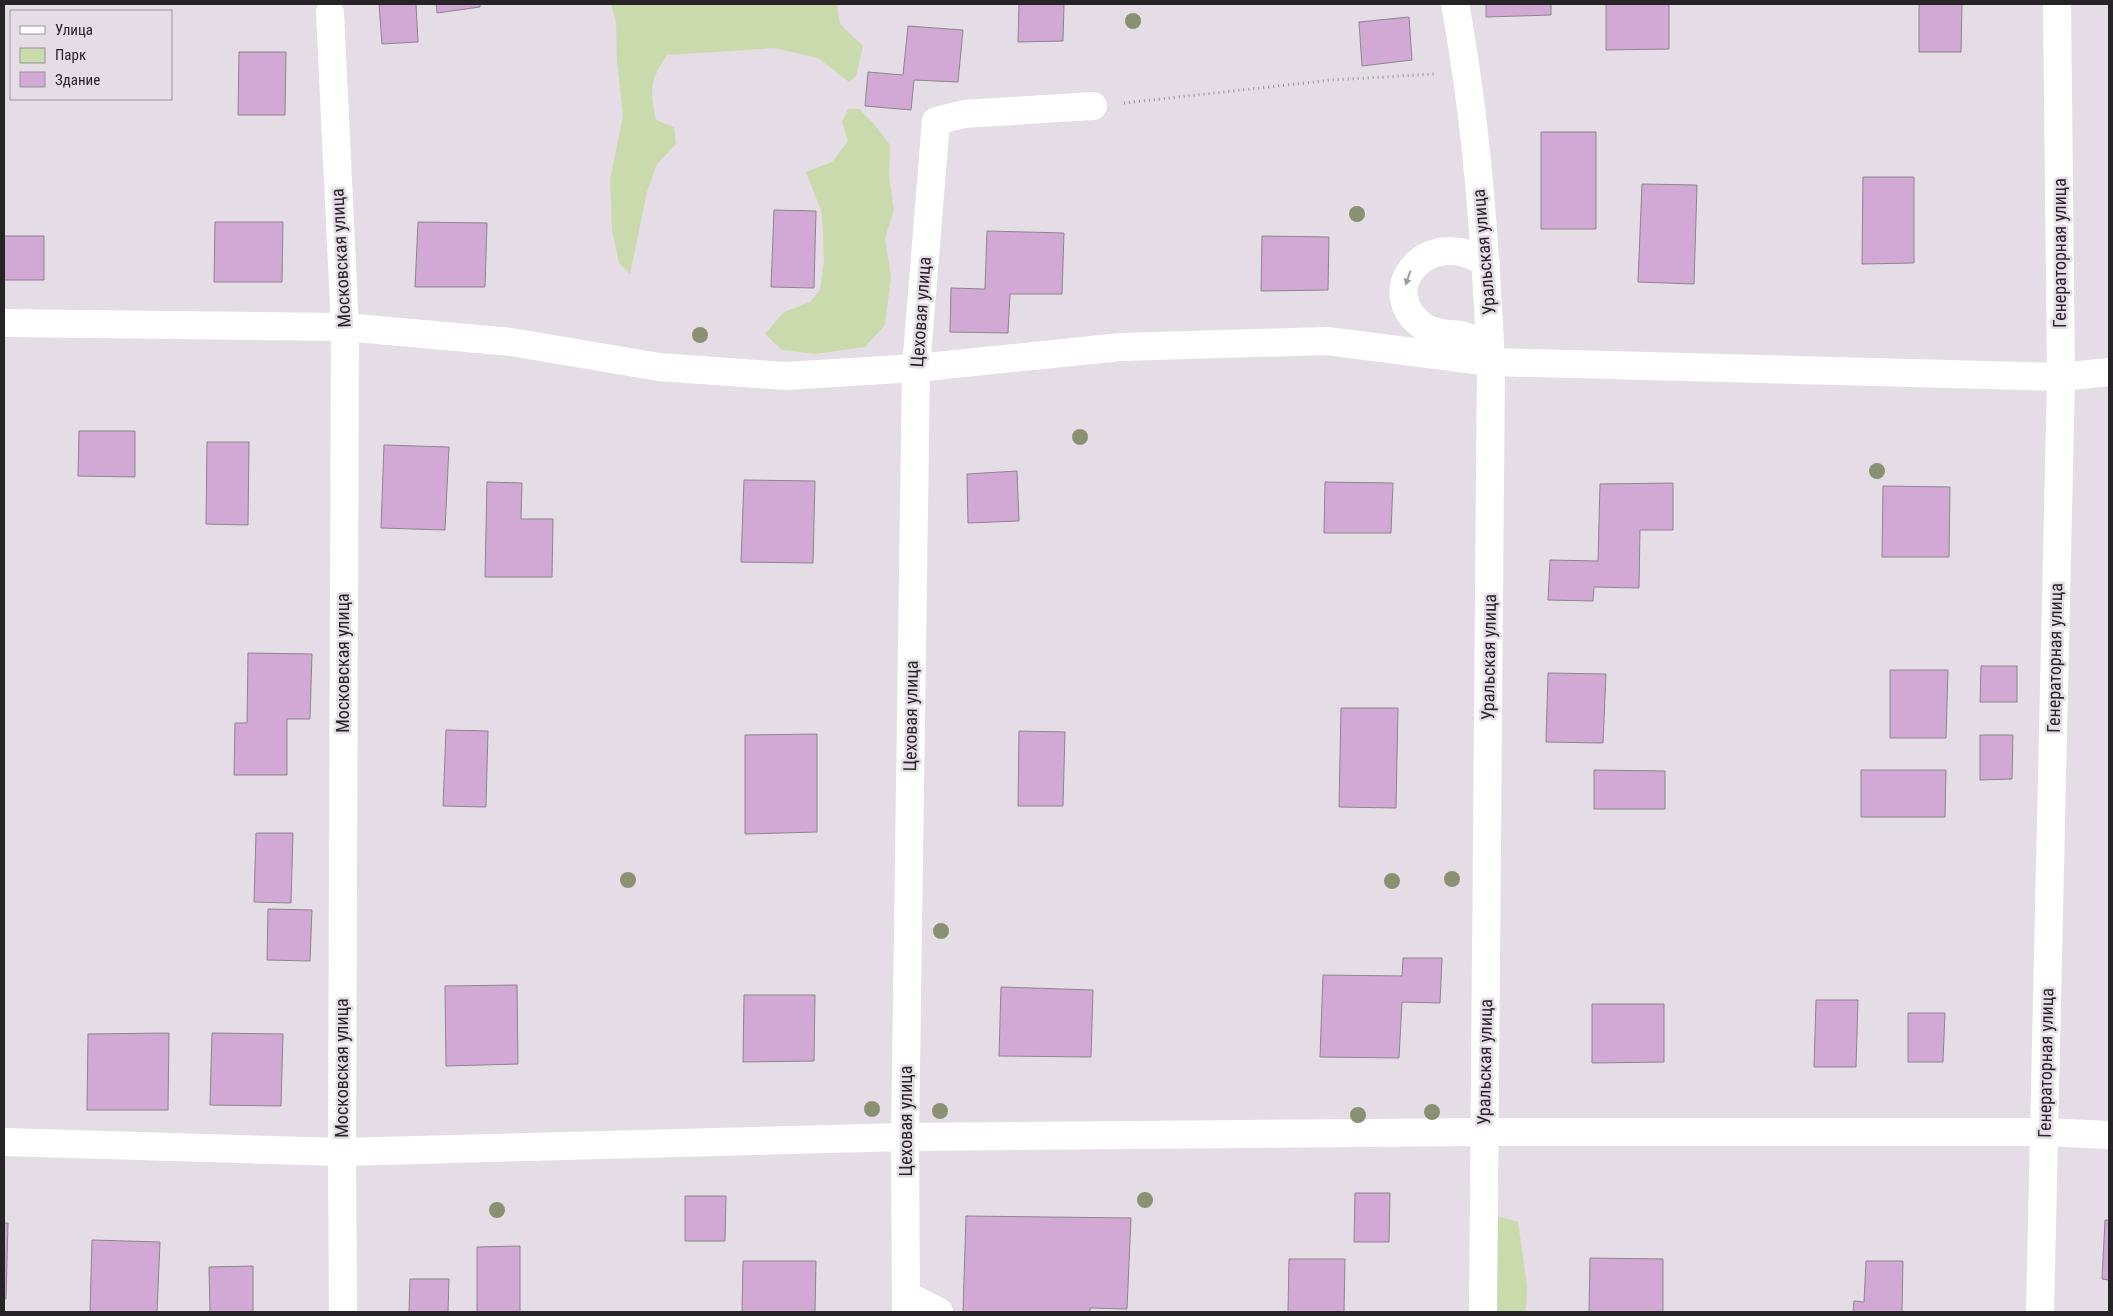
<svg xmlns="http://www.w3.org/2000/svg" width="2113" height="1316" font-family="'Roboto Condensed',sans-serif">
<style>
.green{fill:#cadaad}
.building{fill:#d2a8d5;stroke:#8c868d}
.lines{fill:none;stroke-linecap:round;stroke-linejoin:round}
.path{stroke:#979197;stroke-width:3;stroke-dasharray:1 4;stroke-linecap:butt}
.minor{stroke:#fff;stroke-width:28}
.tree{fill:#8a9072}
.oneway{fill:#9e9c9e}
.labels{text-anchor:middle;stroke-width:5;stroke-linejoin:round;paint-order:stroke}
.street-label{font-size:18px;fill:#272427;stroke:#e4dde5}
</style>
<rect width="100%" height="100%" fill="#e4dde5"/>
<path class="green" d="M611,4H837L840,24L863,46L856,76L849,82L818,58L774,48L667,55C649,82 650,89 656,120L674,127L676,144L657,164L647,192L630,274L619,263L612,230L610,180L623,116L617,62L616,22Z
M848,109H859L874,124L890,145L889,176L894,210L885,238L891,277L885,325L865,347L815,354L782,350L765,334L784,312L810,302L820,290L824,260L822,213L806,172L832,162L848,141L842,122Z
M1498,1216L1518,1222L1527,1285L1526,1312H1494Z"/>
<path class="building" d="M379,4H416L418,42L382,44Z
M436,4H480V7L437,13Z
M1019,4H1064L1063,41L1018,42Z
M1486,4H1551V15L1486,17Z
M1606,4H1669V49L1606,50Z
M1919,4H1962L1961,52H1919Z
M1409,17L1412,60L1362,66L1359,22Z
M908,26L963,30L958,82L914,80L911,110L865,106L868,72L903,75Z
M239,52H286L285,115H238Z
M1541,132H1596V229H1541Z
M1863,177H1914V263L1862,264Z
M1642,184L1697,185L1694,284L1638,282Z
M774,210L816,211L814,288L771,287Z
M215,222H283L282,282H214Z
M418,222L487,223L485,287H415Z
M987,231L1064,233L1062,294H1010L1008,333L950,332L951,288L985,289Z
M4,236H44V280H4Z
M1262,236L1329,237L1328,290L1261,291Z
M79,431H135V477L78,476Z
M207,442H249L248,525L206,524Z
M384,445L449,447L445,530L381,528Z
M1017,471L1019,521L968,523L967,474Z
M744,480L815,481L813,563L741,562Z
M487,482L522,483L521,519H553L552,577H485Z
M1325,482L1393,483L1391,533H1324Z
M1673,483V530H1640L1639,588L1594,587L1593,601L1548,600L1550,560L1598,561L1600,484Z
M1883,486L1950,487L1949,557H1882Z
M248,653L312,654L310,719H287V775H234L235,723H247Z
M1981,666H2017V702H1980Z
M1890,670H1948L1946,738H1890Z
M1548,673L1606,674L1603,743L1546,742Z
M1341,708H1398L1396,808L1339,807Z
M446,730L488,731L486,807L443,806Z
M1019,731L1065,732L1063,806H1018Z
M817,734V832L745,834V735Z
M1980,735H2013L2012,779L1980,780Z
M1594,770L1665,771V809H1594Z
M1861,770H1946L1945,817H1861Z
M256,833H293L291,903L254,902Z
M268,909L312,910L310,961L267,960Z
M1403,958H1442L1440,1003L1402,1002L1399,1058L1320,1057L1323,975L1402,976Z
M517,985L518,1064L446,1066L445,986Z
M1001,987L1093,990L1091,1057L999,1056Z
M744,995H815L814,1061L743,1062Z
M1816,1000H1858L1856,1067H1814Z
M1592,1004H1664V1062L1592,1063Z
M1908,1013H1945L1943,1062H1908Z
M169,1033L168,1110H87L88,1034Z
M212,1033L283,1034L281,1106L210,1105Z
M1355,1193H1390L1389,1242H1354Z
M685,1196H726L725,1241H685Z
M966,1216L1131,1218L1127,1309L1090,1308V1312H963Z
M2105,1220H2109V1280L2102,1279Z
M4,1223H8L6,1299H4Z
M92,1240L160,1242L157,1312H90Z
M520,1246V1312H477V1247Z
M1590,1258L1663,1259V1312H1589Z
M1289,1259H1345L1344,1312H1288Z
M743,1261H816L815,1312H742Z
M1866,1261H1903L1902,1312H1853L1854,1301L1864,1302Z
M253,1266V1312H210L209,1267Z
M410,1279H449L448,1312H409Z"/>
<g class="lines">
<path class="path" d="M1124,103L1332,80L1434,74"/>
<path class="minor" d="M1455,4C1477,122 1485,243 1491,362L1483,1312
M330,13L345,327L342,1152L343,1312
M1486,263C1427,223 1371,293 1426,328C1436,334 1449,334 1460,335C1469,337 1477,341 1486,344L1491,362
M4,323L345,327L511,342L659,367L786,376L916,368L1121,347L1327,341L1491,362L2061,377L2109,372
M4,1142L342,1152L905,1137L1484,1132H2045L2109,1135
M906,1295L939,1312
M906,1312L905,1137L916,368L936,121L964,114L1093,106
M2040,1312L2061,377L2057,4"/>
</g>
<g class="tree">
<circle cx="1133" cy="21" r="8"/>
<circle cx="1357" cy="214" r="8"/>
<circle cx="700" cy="335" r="8"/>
<circle cx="1080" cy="437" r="8"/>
<circle cx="1877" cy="471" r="8"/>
<circle cx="1452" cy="879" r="8"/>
<circle cx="628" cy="880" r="8"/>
<circle cx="1392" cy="881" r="8"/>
<circle cx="941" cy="931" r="8"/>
<circle cx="872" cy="1109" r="8"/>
<circle cx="940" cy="1111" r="8"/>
<circle cx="1432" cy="1112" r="8"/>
<circle cx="1358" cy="1115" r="8"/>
<circle cx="1145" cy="1200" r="8"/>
<circle cx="497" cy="1210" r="8"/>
</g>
<defs><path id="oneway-solid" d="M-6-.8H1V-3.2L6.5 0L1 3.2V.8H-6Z" transform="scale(1.25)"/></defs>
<use class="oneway" href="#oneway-solid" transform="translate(1408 278) rotate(109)"/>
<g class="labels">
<g class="street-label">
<text transform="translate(1484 252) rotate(-95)" y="6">Уральская улица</text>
<text transform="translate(2060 253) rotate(-90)" y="6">Генераторная улица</text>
<text transform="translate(341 258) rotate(-93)" y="6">Московская улица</text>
<text transform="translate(921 312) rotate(-86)" y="6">Цеховая улица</text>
<text transform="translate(1489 657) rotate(-89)" y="6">Уральская улица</text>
<text transform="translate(2055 658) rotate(-89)" y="6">Генераторная улица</text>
<text transform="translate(343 663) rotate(-90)" y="6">Московская улица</text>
<text transform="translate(911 716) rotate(-89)" y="6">Цеховая улица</text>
<text transform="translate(1485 1062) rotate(-89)" y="6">Уральская улица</text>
<text transform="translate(2046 1063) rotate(-89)" y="6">Генераторная улица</text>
<text transform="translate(342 1068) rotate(-90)" y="6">Московская улица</text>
<text transform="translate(906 1121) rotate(-90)" y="6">Цеховая улица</text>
</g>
</g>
<rect width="2113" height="1316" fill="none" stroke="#272427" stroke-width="10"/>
<rect x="10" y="10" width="162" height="90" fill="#e4dde5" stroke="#989399"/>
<rect x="20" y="26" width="25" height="8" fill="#ffffff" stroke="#989399"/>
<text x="55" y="35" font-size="15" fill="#272427">Улица</text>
<rect x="20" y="48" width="25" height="15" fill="#cadaad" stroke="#989399"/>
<text x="55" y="60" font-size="15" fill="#272427">Парк</text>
<rect x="20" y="72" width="25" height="15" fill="#d2a8d5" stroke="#989399"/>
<text x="55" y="85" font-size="15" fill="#272427">Здание</text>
</svg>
